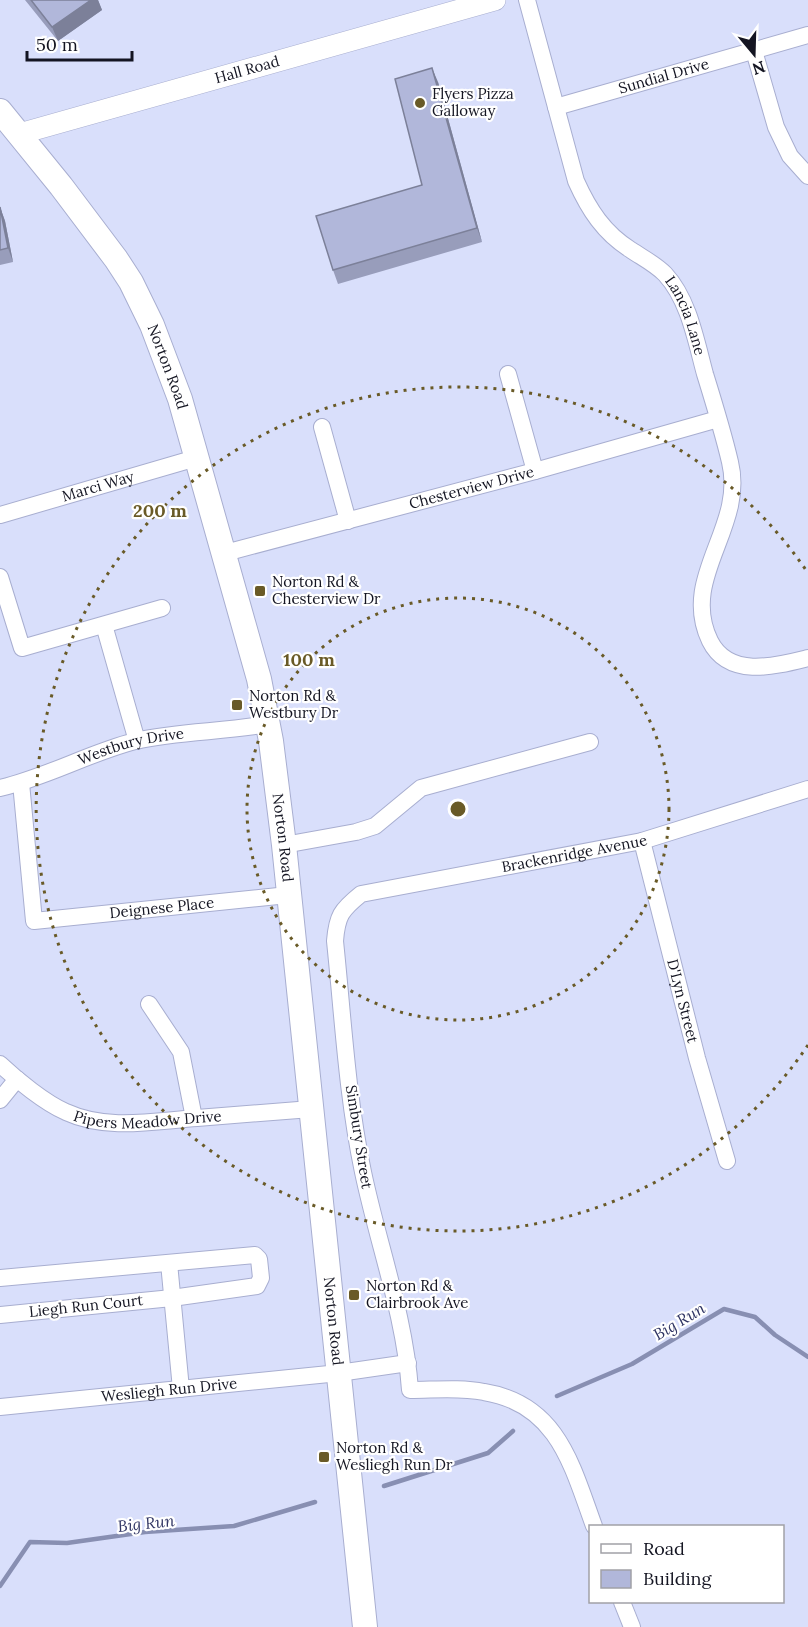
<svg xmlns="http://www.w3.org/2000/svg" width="808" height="1627" font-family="Lora,serif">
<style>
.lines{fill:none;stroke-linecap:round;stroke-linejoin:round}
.stream{stroke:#888fb2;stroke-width:4.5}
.minor-casing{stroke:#a8aed0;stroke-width:18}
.tertiary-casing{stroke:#a8aed0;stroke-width:22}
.secondary-casing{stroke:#a8aed0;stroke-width:26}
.minor{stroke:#fff;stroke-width:16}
.tertiary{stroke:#fff;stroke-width:21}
.secondary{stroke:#fff;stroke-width:24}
.wall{fill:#989dbb}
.shaded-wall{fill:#7c8099}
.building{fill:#b1b7da;stroke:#7c8099;stroke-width:1.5}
.ring{fill:none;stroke:#695a27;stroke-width:3;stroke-dasharray:3 6}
.poi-dot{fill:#695a27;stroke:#fff;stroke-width:2}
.labels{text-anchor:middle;stroke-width:4.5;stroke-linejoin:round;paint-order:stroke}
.street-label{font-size:15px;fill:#141522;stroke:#fff}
.poi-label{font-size:15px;fill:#141522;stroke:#fff;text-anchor:start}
.water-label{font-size:16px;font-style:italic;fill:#303564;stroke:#fff}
.centre{fill:#695a27;stroke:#fff;stroke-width:3}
.ring-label{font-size:18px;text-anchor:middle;font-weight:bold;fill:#695a27;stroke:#fff;stroke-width:4.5;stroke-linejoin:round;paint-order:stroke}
</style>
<rect width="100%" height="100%" fill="#d9dffb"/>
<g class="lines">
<path class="stream" d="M557,1396L632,1364L724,1309L755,1317L775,1335L808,1357
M384,1486L488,1453L513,1431
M0,1586L30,1542L67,1543L145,1532L234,1526L315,1502"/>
<defs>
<g id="minor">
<path id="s1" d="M527,0L576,181C589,210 604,233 631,250C643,258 655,264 665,274C689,300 696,341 705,374C714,403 723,432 730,462C746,528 679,577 710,641C729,679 776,666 808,658"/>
<path d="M754,51L776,127L790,156L808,176"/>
<path id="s2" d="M556,107L808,35"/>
<path d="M508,374L535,471"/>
<path d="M322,427L348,521"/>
<path id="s3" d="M0,515L196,458"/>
<path id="s4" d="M225,553L535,471L718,419"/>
<path d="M0,577L22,648L162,608"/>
<path d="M104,625L137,741"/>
<path id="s5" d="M21,783L34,921L288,895"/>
<path id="s6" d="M0,788C47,777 89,753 135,741C179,731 225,732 268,724"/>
<path id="s7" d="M642,841L697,1058L727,1161"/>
<path d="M284,845L356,832L375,826L421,788L590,742"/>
<path d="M149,1004L181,1052L194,1118"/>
<path id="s8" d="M0,1064C17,1080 45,1103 66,1112C107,1131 154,1121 197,1118C235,1115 273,1112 311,1109"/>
<path d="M0,1100L17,1079"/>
<path d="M169,1263L181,1389"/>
<path d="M0,1278L255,1255L259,1259L261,1278L257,1286L172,1298L0,1315"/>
<path id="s9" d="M0,1407L339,1373L408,1363"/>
<path id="s10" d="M594,1526C572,1466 558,1404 484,1392C460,1387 434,1390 410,1390C405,1316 378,1244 363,1172C347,1096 343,1018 335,941C337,916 341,910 361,894L642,841L808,789"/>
<path d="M622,1602L632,1627"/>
</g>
<g id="tertiary">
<path id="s11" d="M19,134L495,0"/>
</g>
<g id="secondary">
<path id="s12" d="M0,111L61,186L116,259L131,282L152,325L180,399L259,679L271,741L284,845L365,1627"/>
</g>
</defs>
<use href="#minor" class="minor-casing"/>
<use href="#tertiary" class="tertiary-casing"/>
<use href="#secondary" class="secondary-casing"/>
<use href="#minor" class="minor"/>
<use href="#tertiary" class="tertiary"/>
<use href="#secondary" class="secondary"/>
</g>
<path class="wall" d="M25,0H98L102,10L58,41Z
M438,82L482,242L338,284L333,270L422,185Z
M0,207L5,221L13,262L0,265Z"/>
<path class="shaded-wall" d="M91,0H98L102,10L58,41L52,27Z
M432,68L438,82L482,242L477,228Z
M0,207L5,221L13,262L8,248Z"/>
<path class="building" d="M31,0H91L52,27Z
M432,68L477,228L333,270L316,216L422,185L395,79Z
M0,207L8,248L0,250Z"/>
<g class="ring">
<circle cx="458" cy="809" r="211"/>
<path d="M808 1045A422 422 0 1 1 808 573"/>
</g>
<g class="poi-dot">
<circle cx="420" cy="103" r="6"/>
<rect x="254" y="585" width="12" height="12" rx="3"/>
<rect x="231" y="699" width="12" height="12" rx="3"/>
<rect x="348" y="1289" width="12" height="12" rx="3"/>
<rect x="318" y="1451" width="12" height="12" rx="3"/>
</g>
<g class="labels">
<g class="street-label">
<text dy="5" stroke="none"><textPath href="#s11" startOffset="237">Hall Road</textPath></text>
<text dy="5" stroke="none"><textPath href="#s2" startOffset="112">Sundial Drive</textPath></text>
<text dy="5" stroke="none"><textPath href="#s1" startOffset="366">Lancia Lane</textPath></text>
<text dy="5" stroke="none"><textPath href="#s12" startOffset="308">Norton Road</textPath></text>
<text dy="5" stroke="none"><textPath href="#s3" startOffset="102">Marci Way</textPath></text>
<text dy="5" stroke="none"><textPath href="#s4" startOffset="255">Chesterview Drive</textPath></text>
<text dy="5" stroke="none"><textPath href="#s6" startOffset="138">Westbury Drive</textPath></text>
<text dy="5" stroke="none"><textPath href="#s12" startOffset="794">Norton Road</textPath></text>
<text dy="5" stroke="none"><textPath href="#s10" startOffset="988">Brackenridge Avenue</textPath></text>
<text dy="5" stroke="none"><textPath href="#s5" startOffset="267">Deignese Place</textPath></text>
<text dy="5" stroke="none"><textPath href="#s7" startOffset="165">D'Lyn Street</textPath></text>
<text dy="5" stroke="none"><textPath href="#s8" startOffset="165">Pipers Meadow Drive</textPath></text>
<text transform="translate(359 1137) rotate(81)" y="5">Simbury Street</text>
<text transform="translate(86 1306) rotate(-6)" y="5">Liegh Run Court</text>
<text dy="5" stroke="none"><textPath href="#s12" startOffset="1280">Norton Road</textPath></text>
<text dy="5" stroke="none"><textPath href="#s9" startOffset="170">Wesliegh Run Drive</textPath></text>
</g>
<g class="poi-label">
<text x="432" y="99">Flyers Pizza<tspan x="432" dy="17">Galloway</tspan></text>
<text x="272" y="587">Norton Rd &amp;<tspan x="272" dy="17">Chesterview Dr</tspan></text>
<text x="249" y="701">Norton Rd &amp;<tspan x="249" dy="17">Westbury Dr</tspan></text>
<text x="366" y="1291">Norton Rd &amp;<tspan x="366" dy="17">Clairbrook Ave</tspan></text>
<text x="336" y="1453">Norton Rd &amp;<tspan x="336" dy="17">Wesliegh Run Dr</tspan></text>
</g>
<g class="water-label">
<text transform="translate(679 1321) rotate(-31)" y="6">Big Run</text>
<text transform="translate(146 1523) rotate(-6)" y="6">Big Run</text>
</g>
</g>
<circle cx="458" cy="809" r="9" class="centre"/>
<g class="ring-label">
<text x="160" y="517">200 m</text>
<text x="309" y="666">100 m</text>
</g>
<rect x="589" y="1525" width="195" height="78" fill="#ffffff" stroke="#a1a1a7" stroke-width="1.5"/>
<rect x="601" y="1544" width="30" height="9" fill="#ffffff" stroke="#a1a1a7" stroke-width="1.5"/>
<text x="643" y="1555" font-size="18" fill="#141522">Road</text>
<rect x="601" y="1570" width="30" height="18" fill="#b1b7da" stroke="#a1a1a7" stroke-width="1.5"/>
<text x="643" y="1585" font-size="18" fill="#141522">Building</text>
<g transform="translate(754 54) rotate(161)" stroke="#ffffff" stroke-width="4.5" paint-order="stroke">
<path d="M0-4.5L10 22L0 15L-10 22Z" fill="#141522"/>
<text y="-9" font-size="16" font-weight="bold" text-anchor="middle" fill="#141522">N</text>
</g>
<path d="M27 51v9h105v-9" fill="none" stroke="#141522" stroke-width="3"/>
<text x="36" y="51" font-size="18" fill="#141522" stroke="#ffffff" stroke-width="4.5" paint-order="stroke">50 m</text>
</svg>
